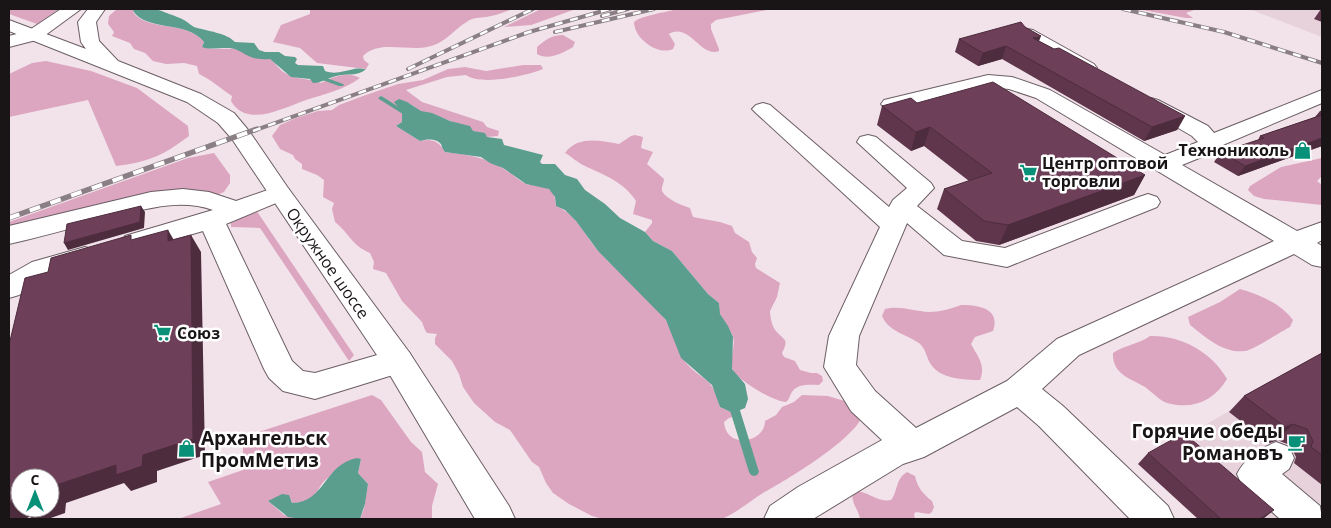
<svg xmlns="http://www.w3.org/2000/svg" width="1331" height="528" font-family="'Open Sans',sans-serif">
<style>
.built{fill:#e7d2dc}
.green{fill:#dca6c1}
.water{fill:#5b9e8d}
.lines{fill:none;stroke-linecap:round;stroke-linejoin:round}
.stream{fill:#5b9e8d;fill-rule:evenodd}
.minor-casing{stroke:#6b5e64;stroke-width:2}
.major-casing{stroke:#6b5e64;stroke-width:2}
.minor{fill:#fff;fill-rule:evenodd}
.major{fill:#fff;fill-rule:evenodd}
.rail-far1-casing{stroke:#897f84;stroke-width:4}
.rail-casing{stroke:#897f84;stroke-width:5.5}
.rail-far1{stroke:#fff;stroke-width:2.5;stroke-dasharray:8;stroke-linecap:butt}
.rail{stroke:#fff;stroke-width:4;stroke-dasharray:11;stroke-linecap:butt}
.wall{fill:#5f364c}
.shaded-wall{fill:#4d2c3e}
.building{fill:#6e3f58;stroke:#4d2c3e}
.labels{text-anchor:middle;stroke-width:5;stroke-linejoin:round;paint-order:stroke}
.poi-label{font-size:16px;font-weight:bold;fill:#191416;stroke:#fff;text-anchor:start}
.street-label{font-size:16px;fill:#191416;stroke:#fff}
.near-poi-label{font-size:19px;font-weight:bold;fill:#191416;stroke:#fff;text-anchor:end}
</style>
<rect width="100%" height="100%" fill="#f2e3ea"/>
<path class="built" d="M1249,9H1322V37Z
M1322,357V519H1198L1138,464Z"/>
<path class="green" d="M9,9H59L37,24L9,14Z
M117,9H135L133,12C147,32 187,20 204,42L202,46C212,51 223,48 235,49C248,51 254,60 270,59C276,63 279,70 285,73C296,80 309,78 321,83C333,77 347,71 360,78C343,90 325,94 306,100C285,107 247,129 231,101L232,96C221,89 212,80 199,74L197,66L184,63L166,64L153,61L145,53L134,49L130,43L112,36L114,32L108,24L109,16Z
M310,9H513C506,11 498,15 491,16C485,18 477,17 472,19C455,27 446,44 427,47C407,51 378,40 363,56L364,60L369,64L366,69L317,63L300,48L273,42L281,25L310,14Z
M541,9H576L531,25L504,27Z
M677,9H772L716,20L711,24V29L719,49V51C700,58 690,22 669,34L675,44L673,49C657,56 634,38 634,22C640,16 667,12 677,9Z
M1137,9H1197L1186,13L1193,18H1186Z
M563,35L575,42L573,47C563,53 548,61 537,54V47C545,40 551,35 563,35Z
M46,61L91,71L137,88L188,126L189,136C163,156 148,162 116,166L88,100L9,117V74L32,63Z
M523,65H541L543,69C526,76 480,86 466,75L447,77L406,90L422,102L483,122L487,127L499,131L498,136L487,137C482,131 479,134 473,131C458,123 441,117 423,112C418,111 415,106 410,104C405,102 400,103 395,102L402,112V122L396,126L420,141C432,138 439,141 445,152C469,155 487,157 507,171C514,175 519,181 526,184C534,186 543,185 549,189C555,193 555,200 556,206C578,215 585,237 600,253C621,275 646,295 665,319C675,331 675,351 686,363C705,384 711,374 720,407L733,413L739,411L740,415L729,418L724,422C726,450 765,443 765,421L776,415L782,407L794,402L802,395L828,396L848,402L862,416C855,439 785,481 763,493C750,501 739,511 724,518L603,519L592,516L569,504L553,493L546,483L539,467L532,462L510,430L495,422L474,403L463,387L459,374L452,361L435,344V338L437,334L427,333L425,330L422,322L402,301L386,273L373,269L374,262L370,253C351,245 350,234 335,222L332,209L334,203L323,197L324,180L317,175L302,169V164L295,159L293,155L280,149L272,136L280,125L296,118L318,111L332,110L339,105L363,96L398,84L423,80L448,69L465,67L486,71Z
M635,135L643,137L641,148L653,152L647,164L664,179C664,183 661,187 662,191C666,199 681,205 690,208L693,217L720,222L732,226L735,233L749,242L752,252L757,258L755,264L756,268L780,283L777,297L770,311C770,316 772,327 776,331C785,341 789,339 782,353L784,357L795,361L800,370L811,373H817L822,376L823,381L819,385C810,385 798,383 792,392C789,396 790,399 786,402C774,402 735,379 732,368C729,358 736,346 733,337C730,328 723,322 720,314C718,310 720,307 719,303L708,294L672,251L653,241L645,232L652,223V220L633,214L636,201C624,182 604,175 585,166C578,163 572,157 565,153C578,135 601,141 619,144L631,136Z
M214,153L230,175V183L224,192L210,198L149,196L9,228V222L188,158Z
M1322,158V176L1317,181L1322,185V205L1264,199L1254,196L1248,190L1250,186L1281,167Z
M254,207L354,355L349,361L260,228L231,227V223L236,221L234,214Z
M1240,289C1260,295 1280,303 1293,320L1290,327C1282,331 1251,351 1245,351C1224,354 1205,337 1190,325L1188,317L1220,302Z
M961,305C978,305 1001,308 993,331L975,337L971,344C978,357 986,365 980,380C964,380 939,379 930,363C926,356 926,349 919,343C906,334 889,332 882,316L885,309C899,305 914,311 929,312C940,312 950,309 961,305Z
M1150,336C1181,335 1212,352 1227,379C1214,401 1193,410 1167,403C1159,400 1152,392 1145,387C1130,378 1112,374 1113,353C1125,345 1139,344 1150,336Z
M372,395L381,400L411,442L422,452L425,472L438,484L432,506V519H360L364,509L368,484L358,473L361,459C351,465 339,470 329,477C314,487 321,503 292,503L291,499L268,501L284,515L302,519H178L221,504L208,482L243,470V437Z
M907,472L915,476C917,487 924,495 932,501L934,507L932,512L929,514L916,512L914,514L915,519H860C859,510 850,502 853,493L855,491C868,491 878,503 891,500C898,492 895,479 907,472Z"/>
<path class="water" d="M135,9C142,9 149,8 155,9C157,9 183,19 184,20C188,22 190,25 194,27C207,31 227,33 235,42L254,43L259,50L265,52H279L285,56L295,57L297,59L295,63L298,65L323,66L325,71C335,75 344,71 354,69C357,68 363,69 366,69C358,77 346,73 336,76C327,78 322,83 313,83L310,79L291,77L270,59C252,60 251,57 237,50C229,45 212,51 202,47L204,42C187,20 147,32 133,11Z
M399,99L407,102L421,111L432,113L450,121L470,126L473,131L485,133L487,137L502,139L504,145L543,155L540,162L542,164H555L565,175L577,179L585,190L605,204L620,218L645,232L653,241L672,251L708,294L719,303L720,314L728,326L733,337L732,369L745,384L748,399L745,408L733,413L720,407L712,385L681,358L666,320L598,251L576,221L565,210L556,206L555,197L549,189L526,184L503,168L490,163L481,157L445,152C443,150 442,147 441,144C436,138 426,139 420,141L396,126L402,122V112L394,102Z
M357,458L361,459L358,473L368,484L365,504L360,519H302L288,517L268,501L282,494L289,495L292,503C325,503 324,464 357,458Z"/>
<g class="lines">
<path class="stream" d="M319,75L343,84L344,85L343,86H339L317,78V76Z
M381,96L383,97L411,115L410,116H406L379,99L378,98Z
M733,400L736,401L738,404L759,472L757,475L754,476L751,475L749,472L728,404L730,401Z"/>
<defs>
<path id="minor" d="M61,9H81L40,39L9,47V36L28,31Z
M1027,29L1033,30L1094,64L1097,68L1094,72L1087,74L1080,72L1021,38L1018,34L1021,30Z
M988,75L1012,77L1050,90L1165,155L1198,142L1192,136L1144,108L1141,104L1144,100L1151,98L1158,100L1208,126L1214,133L1322,90V103L1218,147L1214,152L1182,165L1297,231L1322,222V240L1317,243L1322,246V267L1312,265L1294,254L1079,355L1042,389L1063,406L1168,506L1174,519H1130L1039,426L1017,407L924,457L903,464L813,519H764L770,506L798,487L882,440L851,411L824,367L829,336L880,227L756,113L752,109L756,105L763,103L770,105L889,207L893,200L907,188L857,142L860,137L868,135L876,137L931,183L934,188L917,206L962,241L1005,248L1139,197L1148,194L1157,197L1160,202L1157,207L1007,267L944,255L907,223L859,336L856,365L875,391L916,428L1007,381L1057,339L1274,241L1036,98L1009,89L988,87L891,110L884,108L881,104L884,100Z
M279,186L288,188L291,193L288,198L226,224L292,361L303,371L315,373L398,349L409,352L414,361L409,370L315,399L283,391L269,378L264,369L203,231L134,251L125,248L121,242L125,236L213,210C177,197 138,211 103,220C71,228 40,237 9,244V226L151,192L183,189L209,192L236,201Z
M85,247L95,250L99,256L95,262L52,276L19,295L9,298V275L32,262Z
M1276,442L1289,447L1294,458L1289,469L1282,474L1320,506L1322,519H1280L1242,485L1237,474C1245,458 1259,449 1276,442Z"/>
<path id="major" d="M88,9H105L96,22L99,41L118,61L201,94L234,113L249,131L288,188L409,352L509,506L515,519H475L387,370L232,139L218,123L187,102L9,31V20L86,49L81,42L78,22Z"/>
</defs>
<use href="#minor" class="minor-casing"/>
<use href="#major" class="major-casing"/>
<use href="#minor" class="minor"/>
<use href="#major" class="major"/>
<defs>
<path id="rail-far1" d="M1123,9L1224,32L1322,63
M602,16L628,9
M555,32L654,9
M408,69L533,9
M253,131L529,32L610,9"/>
<path id="rail" d="M9,218L257,129"/>
</defs>
<use href="#rail-far1" class="rail-far1-casing"/>
<use href="#rail" class="rail-casing"/>
<use href="#rail-far1" class="rail-far1"/>
<use href="#rail" class="rail"/>
</g>
<path class="wall" d="M1321,9H1322V22L1314,19Z
M1025,27L1039,41L1185,116L1177,130L1144,141L1002,59L978,66L955,52L959,39Z
M917,103L1145,175L1134,195L999,245L976,241L937,209L944,189L969,181L924,146L911,151L877,125L882,106Z
M1322,110V146L1238,176L1214,162L1221,152L1258,140L1260,136L1315,117L1320,111Z
M1322,353V485L1294,463L1296,457L1290,445L1277,440L1269,443L1229,412L1244,396Z
M1148,453L1263,519H1198L1138,464Z"/>
<path class="shaded-wall" d="M1041,36L1036,49L1033,38Z
M1006,46L1002,59L978,66L983,53Z
M1185,116L1177,130L1144,141L1152,127Z
M930,127L924,146L911,151L916,132Z
M1322,138V146L1238,176L1245,166Z
M1145,175L1134,195L999,245L1008,225Z
M141,206L145,212L144,228L68,250L64,243Z
M168,230L178,247L168,241Z
M191,235L201,252L205,455L157,471V482L131,491L124,483L66,503L65,513L48,519H33L30,517L23,519H9V502L20,498V508H50V487L143,455Z
M1293,424L1277,440L1269,443L1285,427Z
M1274,510L1263,519H1259Z"/>
<path class="building" d="M1021,22L1025,27L1041,36L1033,38L1054,49L1059,48L1185,116L1152,127L1006,46L983,53L959,39Z
M993,82L1145,175L1008,225L984,221L944,189L992,173L930,127L916,132L882,106L911,98L917,103Z
M1322,115V138L1245,166L1221,152L1264,138L1260,136Z
M141,206L140,222L64,243L67,224Z
M168,230V241L191,235L193,439L143,455L142,466L116,475V465L50,487V478H20V498L9,502V345L25,278L48,272L51,258L131,235V240Z
M1322,353V455L1311,447L1313,441L1307,429L1293,424L1285,427L1244,396Z
M1184,433L1274,510L1259,519H1221L1148,453Z"/>
<defs>
<symbol id="shop-bare" viewBox="-9 -9 18 18"><path d="M-5-2.5h2.3a2.7 3.5 0 0 1 5.4 0H5L5.5 6h-11ZM-1.5-2.5h3a1.5 2.3 0 0 0-3 0Z" fill="#099079" stroke="#fff" stroke-width="2.5" paint-order="stroke"/></symbol>
<symbol id="supermarket-bare" viewBox="-9 -9 18 18"><path d="M-6-5.5h2.5l.6 2H6L4.5 2H-2.5L-4.4-4H-6ZM-1.5 3.2a1.3 1.3 0 1 0 .1 0ZM3 3.2a1.3 1.3 0 1 0 .1 0Z" fill="#099079" stroke="#fff" stroke-width="2.5" paint-order="stroke"/></symbol>
<symbol id="cafe-bare" viewBox="-9 -9 18 18"><path d="M-5.5-4.5H6V0H3Q3 3.5 0 3.5H-2.5Q-5.5 3.5-5.5 0ZM3-3.2v2h1.7v-2ZM-6 4.5H4V6H-6Z" fill="#099079" stroke="#fff" stroke-width="2.5" paint-order="stroke"/></symbol>
</defs>
<g fill-rule="evenodd">
<use href="#shop-bare" x="1290" y="138" width="25" height="25"/>
<use href="#supermarket-bare" x="1016" y="160" width="25" height="25"/>
<use href="#supermarket-bare" x="150" y="320" width="25" height="25"/>
<use href="#cafe-bare" x="1284" y="430" width="25" height="25"/>
<use href="#shop-bare" x="174" y="436" width="25" height="25"/>
</g>
<g class="labels">
<g class="poi-label">
<text x="1289" y="156" text-anchor="end">Технониколь</text>
<text x="1042" y="169">Центр оптовой<tspan x="1042" dy="18">торговли</tspan></text>
<text x="177" y="339">Союз</text>
</g>
<g class="street-label">
<text transform="translate(328 263) rotate(55)" y="6">Окружное шоссе</text>
</g>
<g class="near-poi-label">
<text x="1283" y="438">Горячие обеды<tspan x="1283" dy="22">Романовъ</tspan></text>
<text x="201" y="445" text-anchor="start">Архангельск<tspan x="201" dy="22">ПромМетиз</tspan></text>
</g>
</g>
<rect width="1331" height="528" fill="none" stroke="#191416" stroke-width="20"/>
<g transform="translate(35 493)"><circle r="24" fill="#ffffff" stroke="#a3a1a2"/>
<path d="M0-4L9 19L0 12L-9 19Z" fill="#099079"/>
<text y="-8" font-size="14" font-weight="bold" text-anchor="middle" fill="#191416">С</text>
</g>
</svg>
